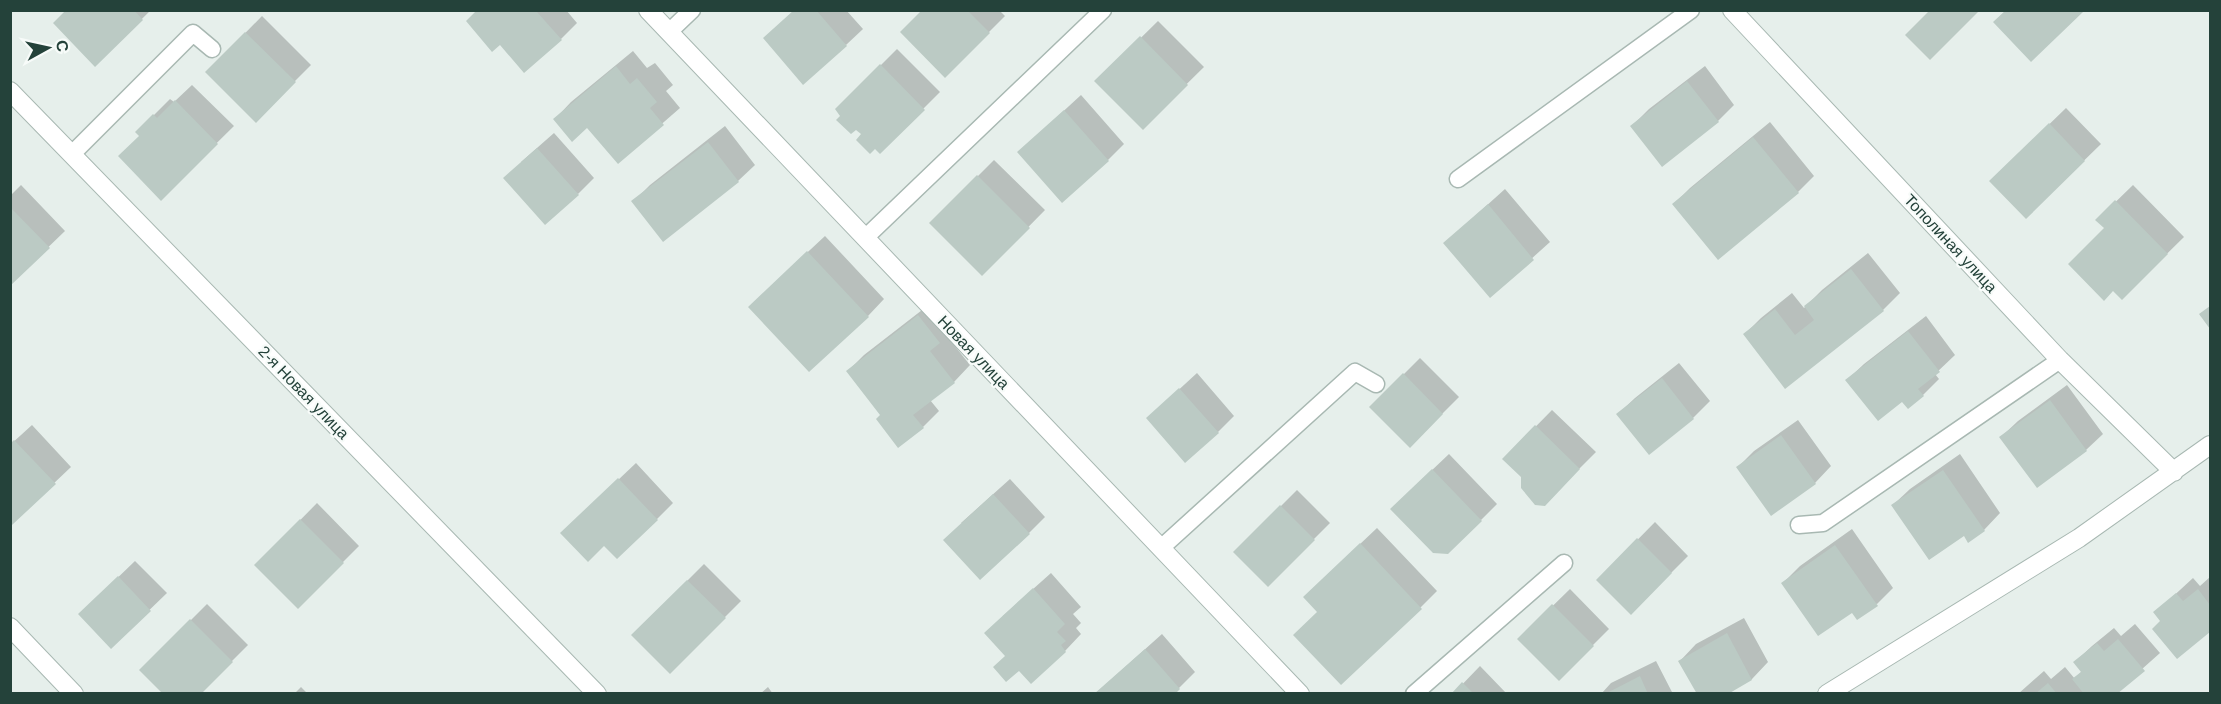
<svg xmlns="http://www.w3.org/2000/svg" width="2221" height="704" font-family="Arial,sans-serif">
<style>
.shadow{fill:#0003}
.building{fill:#bbcac4}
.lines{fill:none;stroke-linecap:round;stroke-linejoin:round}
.lane-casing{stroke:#a8b8b2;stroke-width:19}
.street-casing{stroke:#a8b8b2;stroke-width:20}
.lane{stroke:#fff;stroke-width:16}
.street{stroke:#fff;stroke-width:18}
.labels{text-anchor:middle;stroke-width:4.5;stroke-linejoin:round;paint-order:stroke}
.street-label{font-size:16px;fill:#24423a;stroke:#f7fbf9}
</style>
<rect width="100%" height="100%" fill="#e6efeb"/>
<path class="shadow" d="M68,10H151L95,65Z
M478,10H566L577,23L561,39Z
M794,10H846L863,29L846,45Z
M924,10H999L1005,16L945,76Z
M262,16L311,65L256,120L207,72Z
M1158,21L1204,67L1143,127L1097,81Z
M897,49L940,92L880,152L837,109Z
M633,51L647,68L655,63L673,85L666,91L680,108L618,162L588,126L555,119L571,102Z
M1705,66L1734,105L1718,121L1632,126L1649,109Z
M192,85L234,126L161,198L141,136L137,132L170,99L174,102Z
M1081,95L1124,144L1108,160L1019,152Z
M2066,108L2101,144L2026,217L1991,181Z
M1770,122L1814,176L1798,192L1674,204L1690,188Z
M725,126L755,165L738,181L633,202L650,185Z
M554,133L594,178L578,194L521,162Z
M994,160L1045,210L982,274L931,223Z
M21,185L65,231L10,284V196Z
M2133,185L2184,237L2122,298L2106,228L2097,220Z
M1505,189L1550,242L1490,296L1445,243Z
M825,236L884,299L868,316L766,291Z
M1868,253L1900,293L1883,310L1785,387L1745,334L1761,318L1792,293L1804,308L1822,290Z
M935,300L946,335L970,365L954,382L930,400L939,411L923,427L882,415L848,371L864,355Z
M1926,316L1955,355L1935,374L1939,379L1923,395L1903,400L1847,380L1864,364Z
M1420,358L1459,397L1410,446L1371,407Z
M1679,363L1710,401L1693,418L1649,453L1618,414L1635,398Z
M1197,373L1234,416L1218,432L1148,418Z
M2067,385L2103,434L2086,450L2001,437L2018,421Z
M1552,410L1596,452L1561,487L1522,477L1504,459Z
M1798,420L1831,466L1815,483L1738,467L1754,451Z
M32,425L71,467L12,523L10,445Z
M1449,454L1497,504L1481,520L1409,492Z
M1960,454L2000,513L1984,530L1964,534L1893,505L1910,489Z
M636,463L673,503L657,519L579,517Z
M1010,479L1045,517L1029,533L961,523Z
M1297,490L1330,523L1268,585L1235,552Z
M317,503L359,546L298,607L256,565Z
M1655,522L1688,556L1631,613L1598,580Z
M1377,528L1437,591L1420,608L1319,612L1321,581Z
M1852,529L1893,588L1877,604L1783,583L1800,566Z
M135,561L167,593L111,647L80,614Z
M704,564L741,601L670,672L633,635Z
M1051,573L1081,607L1073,614L1081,623L1076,628L1081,634L1065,651L1007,655L1003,616Z
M2210,577V630L2177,657L2162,621L2155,613L2193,578L2200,586Z
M1570,589L1609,629L1559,679L1519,639Z
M207,604L248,645L199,694L141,670Z
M1744,618L1768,662L1752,679L1725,694L1680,661L1696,644Z
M2135,624L2160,653L2114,694H2018L2044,671L2051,679L2065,667L2075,679L2082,671L2075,662L2092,646L2114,628L2121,636Z
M1162,634L1195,672L1179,688L1095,694Z
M1656,661L1673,694H1601L1611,683Z
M1480,666L1507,694H1453Z
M301,687L308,694H294Z
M768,687L773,694H760Z"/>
<path class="building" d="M66,10H134L143,20L95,67L53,23Z
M477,10H539L537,12L562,40L524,73L500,45L492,52L466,21Z
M794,10H816L847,46L803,85L763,38Z
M922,10H967L990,33L945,78L900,32Z
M1930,10H1980L1930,60L1905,35Z
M2006,10H2081L2083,12L2031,62L1993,22Z
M245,32L296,82L256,123L205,72Z
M1140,36L1188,85L1143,130L1094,81Z
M880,64L925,110L880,154L875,149L870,154L856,140L861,134L856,130L851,134L836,120L840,116L835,109Z
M616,66L630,84L637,78L657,102L650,108L664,125L618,164L587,128L572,142L553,119Z
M1687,81L1719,122L1662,167L1630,126Z
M175,100L218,144L161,201L118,156L139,136L135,132L153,114L157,118Z
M1064,110L1109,161L1062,203L1017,152Z
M2049,123L2085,161L2026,219L1989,181Z
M1753,137L1799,193L1718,260L1672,204Z
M708,142L739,182L663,242L631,201Z
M537,148L579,195L545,225L503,178Z
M977,175L1030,228L982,276L929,223Z
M2115,200L2168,254L2122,300L2113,291L2104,301L2068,264L2104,228L2095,220Z
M1488,204L1534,260L1490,298L1443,243Z
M10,207L50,248L10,286Z
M807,251L869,317L809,372L748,307Z
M1851,269L1884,311L1785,389L1743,334L1775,309L1795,335L1814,320L1804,306Z
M2210,306V329L2199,314Z
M918,315L940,343L930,351L955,383L913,415L924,428L898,448L876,419L880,415L846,371Z
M1908,331L1940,372L1918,389L1924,396L1908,409L1902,402L1878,421L1845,380Z
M1403,373L1443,414L1410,448L1369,407Z
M1662,378L1694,419L1649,455L1616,414Z
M1179,388L1219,433L1185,463L1146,418Z
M2050,400L2087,451L2037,488L1999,437Z
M1535,425L1580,469L1545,506L1535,505L1521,488V477L1502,459Z
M1781,435L1816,484L1771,516L1736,467Z
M14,440L56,484L12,525L10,444Z
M1432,469L1482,521L1448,554L1433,553L1390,509Z
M1943,470L1985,531L1968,543L1964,536L1929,560L1891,505Z
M618,478L658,520L617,559L604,546L588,562L560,533Z
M993,494L1030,534L980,580L943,540Z
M1280,505L1315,540L1268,587L1233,552Z
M300,519L344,563L298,609L254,565Z
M1637,538L1672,573L1631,615L1596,580Z
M1360,543L1422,609L1341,685L1293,635L1317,612L1303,597Z
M1835,545L1878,606L1857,620L1852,613L1818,636L1781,583Z
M118,576L151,611L111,649L78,614Z
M687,580L726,618L670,674L631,635Z
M1033,588L1065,624L1057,632L1066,641L1061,645L1066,652L1031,684L1019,671L1006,682L993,667L1005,656L984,633Z
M2198,589L2210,605V632L2177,659L2152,629L2160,621L2153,612L2176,593L2183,601Z
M1552,604L1594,646L1559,681L1517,639Z
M190,619L233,662L201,694H163L139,670Z
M1727,633L1752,680L1728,694H1697L1678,661Z
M2118,639L2145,671L2117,694H2084L2072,679L2081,672L2073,662L2097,643L2104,651Z
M1145,649L1180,689L1175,694H1094Z
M1640,676L1648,694H1605Z
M1462,682L1474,694H1451Z
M2048,683L2057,694H2035Z"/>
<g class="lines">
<defs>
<path id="lane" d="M669,32L692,10
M72,154L193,33L212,49
M1458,179L1691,10
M865,238L1103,10
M1799,525L1823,523L2060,360
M1161,548L1355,372L1376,384
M1414,694L1564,563"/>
<path id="street" d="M648,10L1300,694
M1732,10L2060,360L2174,472
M10,91L597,694
M10,627L74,694
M1827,694L2079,538L2210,445"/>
</defs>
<use href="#lane" class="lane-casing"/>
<use href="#street" class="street-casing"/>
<use href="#lane" class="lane"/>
<use href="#street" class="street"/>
</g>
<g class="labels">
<g class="street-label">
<text transform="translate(1951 243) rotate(47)" y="6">Тополиная улица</text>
<text transform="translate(974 352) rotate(46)" y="6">Новая улица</text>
<text transform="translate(304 392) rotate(46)" y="6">2-я Новая улица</text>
</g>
</g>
<rect width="2221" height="704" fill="none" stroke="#24423a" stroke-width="24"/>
<g transform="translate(48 48) rotate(82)" stroke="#f7fbf9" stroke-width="4.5" paint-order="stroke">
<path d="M0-4.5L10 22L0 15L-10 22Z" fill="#24423a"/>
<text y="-9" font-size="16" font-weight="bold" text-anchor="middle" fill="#24423a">С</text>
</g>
</svg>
